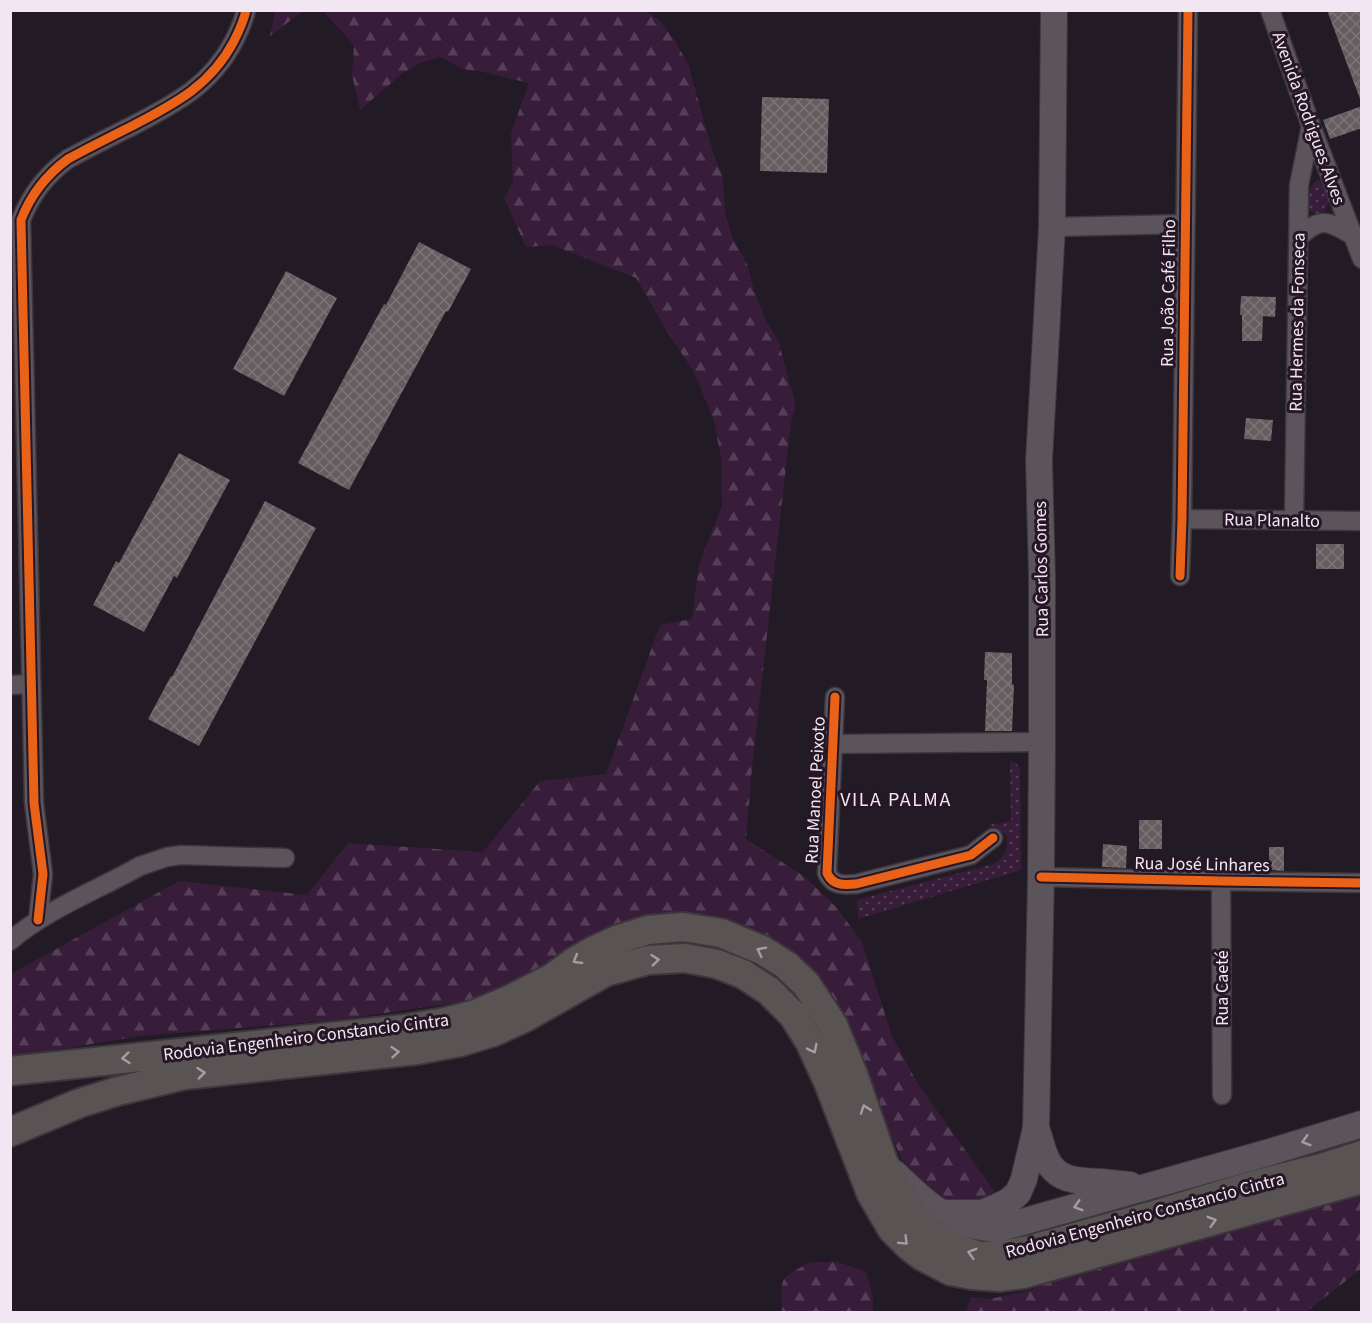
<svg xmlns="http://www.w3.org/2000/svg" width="1372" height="1323" font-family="'Source Sans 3',sans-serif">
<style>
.forest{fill:url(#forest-firs)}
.park{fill:url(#park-dots)}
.building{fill:url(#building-cross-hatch)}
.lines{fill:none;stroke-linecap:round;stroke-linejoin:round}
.street-casing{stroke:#3d373d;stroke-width:21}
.secondary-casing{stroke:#3d373d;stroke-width:28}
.primary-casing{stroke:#3d373d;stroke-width:32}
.street{stroke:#5b555b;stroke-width:18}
.secondary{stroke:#5b555b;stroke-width:26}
.primary{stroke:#5a5353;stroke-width:28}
.cycleway-casing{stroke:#261727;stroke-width:13}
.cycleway{stroke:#ea6118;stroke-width:9}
.oneway{stroke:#a69ca2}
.oneway2{stroke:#a69ea6}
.labels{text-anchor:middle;stroke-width:6;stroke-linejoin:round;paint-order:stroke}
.street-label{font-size:18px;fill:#f1e6f1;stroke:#261727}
.neighbourhood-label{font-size:20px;letter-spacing:1.5px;fill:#f1e6f1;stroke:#261727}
</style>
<defs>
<pattern id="forest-firs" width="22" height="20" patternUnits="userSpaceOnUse" patternTransform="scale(1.5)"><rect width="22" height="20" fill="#381d3a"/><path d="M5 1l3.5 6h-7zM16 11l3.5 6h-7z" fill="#553e57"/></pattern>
<pattern id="park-dots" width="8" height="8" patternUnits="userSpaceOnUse" patternTransform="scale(1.5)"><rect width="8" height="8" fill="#381d3a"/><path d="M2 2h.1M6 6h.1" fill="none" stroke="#553e57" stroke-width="1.8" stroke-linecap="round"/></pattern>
<pattern id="building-cross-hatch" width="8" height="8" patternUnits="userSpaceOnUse" patternTransform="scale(1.5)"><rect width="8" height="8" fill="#655d5f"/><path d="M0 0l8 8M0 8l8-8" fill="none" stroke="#7c7476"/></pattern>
</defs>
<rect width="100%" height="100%" fill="#221a24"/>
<path class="forest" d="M644,10L658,19L674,39L688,64L712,149L723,178L725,213L733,239L747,264L754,290L765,319L779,343L795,403V409L791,422L752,768L746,839L805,877L837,908L862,942L892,1036L918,1084L995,1192L984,1201L951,1205L921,1191L905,1166L823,985L712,921L659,914L622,925L517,985L474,1000L337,1020L141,1036L11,1057V974L179,881L307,895L348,843L483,852L540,781L606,774L660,625L692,619L699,564L722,506L721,457L713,418L694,372L668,333L636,278L552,245L526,247L504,198L513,182L511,133L529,83L483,72L463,69L440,57L420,63L403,73L360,110L352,75L354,45L323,11Z
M275,11L276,10L303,11L270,36Z
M1361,1156V1269L1306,1312H966L971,1297L990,1299L1028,1291L1078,1267Z
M810,1262H838L866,1272L873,1298V1312H782C781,1276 778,1280 810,1262Z"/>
<path class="park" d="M1318,179L1330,194L1328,205L1322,214C1312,213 1308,212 1304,203L1310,188Z
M1010,762L1016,763L1020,770L1021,870L858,919L857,900L993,864C1006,856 1008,851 1007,836L1001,831L988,825L1011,821Z"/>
<path class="building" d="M1327,10H1362V98L1360,99Z
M762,97L829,99L827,173L760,171Z
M1362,106V128L1330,139L1323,120Z
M419,242L471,269L448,312L446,311L349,490L298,463L384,304L386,305Z
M286,271L337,298L284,396L233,369Z
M1241,296L1276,297L1275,317L1263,316L1262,341H1242V315H1240Z
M1246,418L1273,420L1271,441L1244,439Z
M179,453L230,480L177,578L174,576L144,632L93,605L116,561L119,563Z
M265,501L316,528L199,746L148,719L171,676L172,677Z
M1316,544H1344V569H1316Z
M985,652L1012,653V684L1014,685L1012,731H985L987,680H984Z
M1139,820H1162V849H1139Z
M1103,844L1127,846L1126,868L1102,867Z
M1269,847H1284V871L1269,870Z"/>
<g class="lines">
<defs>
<path id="street" d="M1270,10L1311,126L1362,259
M1052,227L1185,224
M1298,238C1320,217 1327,220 1352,235
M1182,519L1362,521
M1294,520L1299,185L1311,126
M1180,576L1182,519L1188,10
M10,685L31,684
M835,697L827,873C833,886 843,885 856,884L971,855L993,838
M834,744L1042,742
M1041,877L1221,881L1362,883
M1221,881L1222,1095
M38,920L43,874L34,803L21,220C31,194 46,175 68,159C90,147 112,136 134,125C176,103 211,85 234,41C239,31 244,21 246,10
M10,941C49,908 96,891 140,866L167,857L181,855L285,858"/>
<path id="secondary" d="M1036,1128C1040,1138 1042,1150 1047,1160C1058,1182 1080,1181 1101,1182C1111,1183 1120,1184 1130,1185
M894,1173C929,1206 947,1225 997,1229L1270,1152L1362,1124
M941,1213H982L997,1207L1009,1201L1018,1193L1024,1179L1036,1128L1041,877L1042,742V576L1039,461L1052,227L1054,10"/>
<path id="primary" d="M10,1071L404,1029L445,1022L476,1014L509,1000L552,978L574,962L595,950L619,939L648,930L683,927L721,933L762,950L786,965L806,984L833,1025L853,1074L884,1164L913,1215L929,1231L956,1248L979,1256L1000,1255L1029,1250L1151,1216L1257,1184L1321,1168L1362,1155
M10,1132L80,1103L118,1091L185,1075L417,1050L460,1042L493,1032L524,1018L605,972L648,960L685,958L717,964L743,974L769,991L793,1015L810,1042L829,1084L871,1193L892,1229L909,1246L922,1256L951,1271L972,1275L999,1277L1023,1274L1362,1179"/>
</defs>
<use href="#street" class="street-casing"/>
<use href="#secondary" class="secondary-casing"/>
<use href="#primary" class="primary-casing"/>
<use href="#street" class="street"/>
<use href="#secondary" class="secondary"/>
<use href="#primary" class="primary"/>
<defs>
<path id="cycleway" d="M1180,576L1182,519L1188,10
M835,697L827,873C833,886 843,885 856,884L971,855L993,838
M1041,877L1221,881L1362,883
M38,920L43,874L34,803L21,220C31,194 46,175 68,159C90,147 112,136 134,125C176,103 211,85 234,41C239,31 244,21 246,10"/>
</defs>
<use href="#cycleway" class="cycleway-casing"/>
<use href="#cycleway" class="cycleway"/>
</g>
<defs><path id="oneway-chevron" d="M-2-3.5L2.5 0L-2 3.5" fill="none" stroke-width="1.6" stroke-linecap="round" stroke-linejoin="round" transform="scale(1.5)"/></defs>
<g class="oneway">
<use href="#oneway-chevron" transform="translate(761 951) rotate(-153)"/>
<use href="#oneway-chevron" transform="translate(577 960) rotate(149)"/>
<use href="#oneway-chevron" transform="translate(655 960) rotate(-6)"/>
<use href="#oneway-chevron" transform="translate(813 1049) rotate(64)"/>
<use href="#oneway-chevron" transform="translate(395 1052) rotate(-5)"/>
<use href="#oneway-chevron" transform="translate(126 1058) rotate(174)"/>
<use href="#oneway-chevron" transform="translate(201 1073) rotate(-6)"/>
<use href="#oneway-chevron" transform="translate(865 1109) rotate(-109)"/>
<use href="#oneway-chevron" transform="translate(1212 1221) rotate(-16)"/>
<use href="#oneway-chevron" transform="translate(904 1241) rotate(44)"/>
<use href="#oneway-chevron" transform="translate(972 1253) rotate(-164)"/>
</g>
<g class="oneway2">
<use href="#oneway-chevron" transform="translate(1306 1141) rotate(163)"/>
<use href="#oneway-chevron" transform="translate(1078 1206) rotate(164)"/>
</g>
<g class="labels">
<g class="street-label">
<text transform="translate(1309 118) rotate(70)" y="6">Avenida Rodrigues Alves</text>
<text transform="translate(1168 293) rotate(-89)" y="6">Rua João Café Filho</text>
<text transform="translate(1297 322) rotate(-89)" y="6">Rua Hermes da Fonseca</text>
<text transform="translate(1272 520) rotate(1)" y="6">Rua Planalto</text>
<text transform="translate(1041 569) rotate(-91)" y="6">Rua Carlos Gomes</text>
<text transform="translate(815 790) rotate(-87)" y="6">Rua Manoel Peixoto</text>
<text transform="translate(1202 864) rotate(1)" y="6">Rua José Linhares</text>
<text transform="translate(1222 988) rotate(-90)" y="6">Rua Caeté</text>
<text transform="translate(306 1037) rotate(-7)" y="6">Rodovia Engenheiro Constancio Cintra</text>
<text transform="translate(1145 1215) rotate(-15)" y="6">Rodovia Engenheiro Constancio Cintra</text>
</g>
<g class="neighbourhood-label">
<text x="896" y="806">VILA PALMA</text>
</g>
</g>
<rect width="1372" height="1323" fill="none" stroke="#f1e6f1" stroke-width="24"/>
</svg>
